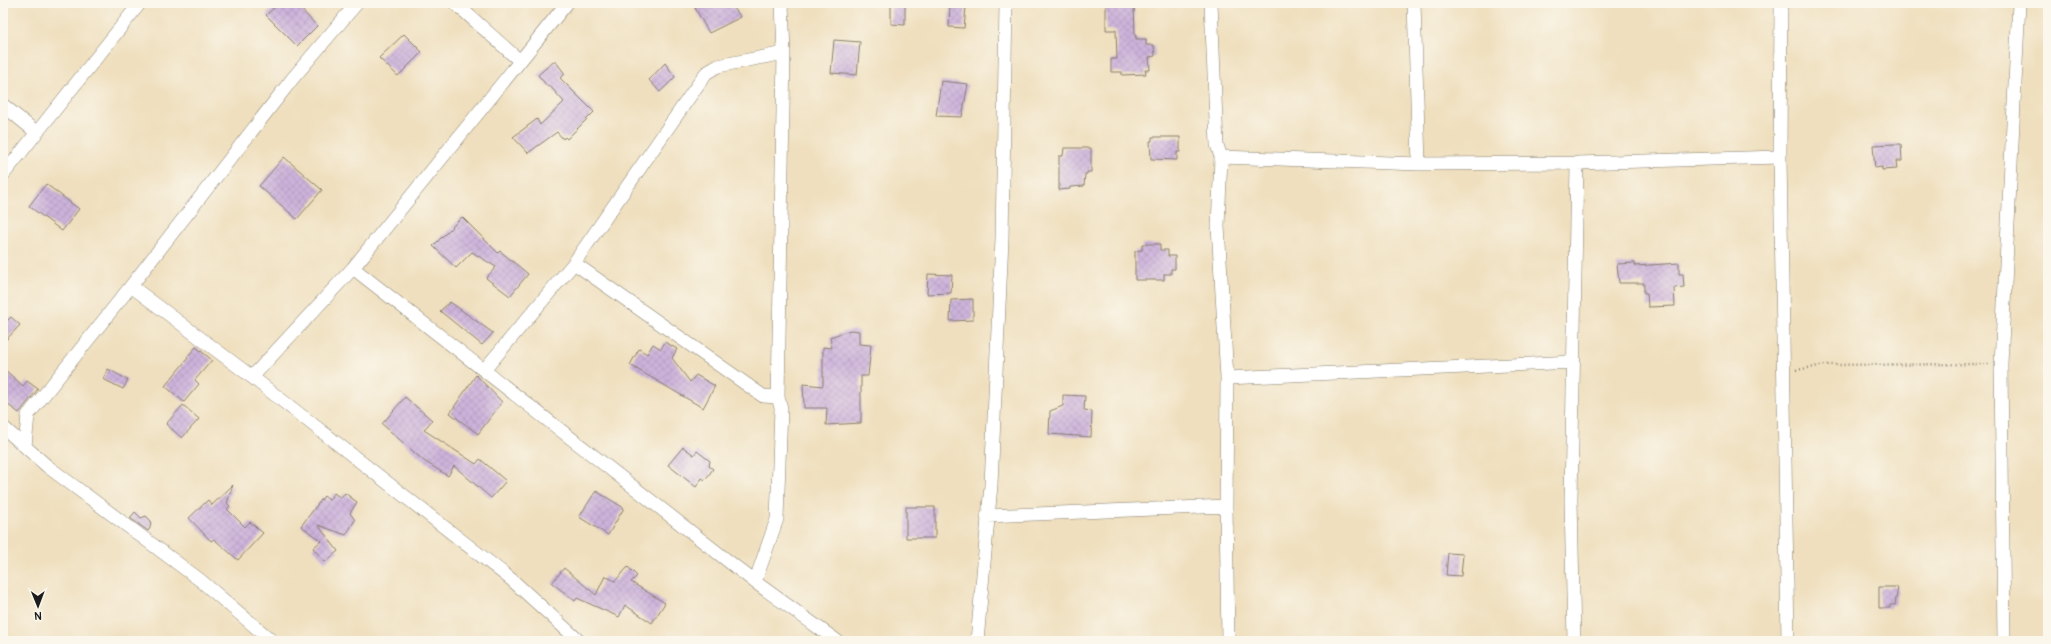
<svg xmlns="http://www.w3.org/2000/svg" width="2051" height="644" font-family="Pangolin,sans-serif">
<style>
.building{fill:url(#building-cross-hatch)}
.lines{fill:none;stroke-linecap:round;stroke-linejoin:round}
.minor-casing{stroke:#867e6d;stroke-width:14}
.path{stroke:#867e6d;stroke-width:2.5;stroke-dasharray:1 3;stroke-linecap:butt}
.minor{stroke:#fff;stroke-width:13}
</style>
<defs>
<pattern id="building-cross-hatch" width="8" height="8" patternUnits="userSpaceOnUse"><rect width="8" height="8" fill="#cdb3db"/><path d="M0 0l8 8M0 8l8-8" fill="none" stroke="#af99bb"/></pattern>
</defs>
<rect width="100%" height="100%" fill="#fbf7ec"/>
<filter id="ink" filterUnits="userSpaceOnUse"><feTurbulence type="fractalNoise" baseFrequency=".025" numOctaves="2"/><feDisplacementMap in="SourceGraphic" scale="8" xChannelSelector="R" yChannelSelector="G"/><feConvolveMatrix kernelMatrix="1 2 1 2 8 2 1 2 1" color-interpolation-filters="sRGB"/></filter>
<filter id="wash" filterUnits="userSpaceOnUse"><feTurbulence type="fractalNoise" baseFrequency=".012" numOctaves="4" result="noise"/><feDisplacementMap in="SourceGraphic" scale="16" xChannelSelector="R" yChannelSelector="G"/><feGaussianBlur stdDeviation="0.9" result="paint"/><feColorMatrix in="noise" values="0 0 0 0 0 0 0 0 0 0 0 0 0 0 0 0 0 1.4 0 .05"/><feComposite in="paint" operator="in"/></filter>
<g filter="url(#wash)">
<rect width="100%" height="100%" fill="#efdfbe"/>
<g id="blocks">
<path class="building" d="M279,3H295L317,26L297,46L266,15Z
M701,3H730L741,17L709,33L695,8Z
M891,3H905V25L891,24Z
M1106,3H1134L1135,36H1136V39H1146V45H1154L1155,56L1149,57L1150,70H1145L1146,74L1122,75V72H1111V59H1117L1116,30H1106Z
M950,4L966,7L964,28L949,27Z
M404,34L422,52L398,76L379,58Z
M834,40L860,42L857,75L831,73Z
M553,62H556L565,74L560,78L594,112L567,139L565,137L563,139L557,132L528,153L513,137L537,119L540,125L564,102L550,86L548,87L538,75Z
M665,63L675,77L660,92L649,80Z
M941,81L968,84L962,117L936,116Z
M1152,137H1180V152H1177V160L1151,159L1150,141H1152Z
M1895,144H1901L1902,161H1896L1897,169L1882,170V167L1875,168L1873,145Z
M1064,148H1091V172H1087V174H1085L1084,186L1070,187V189L1059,190V156H1063Z
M284,157L322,190L297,219L259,186Z
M46,184L79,209L62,231L29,206Z
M462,217L498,253L500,251L528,274L510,296L486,278L496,267L472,252L456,268L433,246Z
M1142,244H1160V250H1168V256H1175V269H1171V274H1164V280H1135V251L1142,250Z
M1635,263V266L1679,263V274H1683L1684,287L1674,288L1675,306L1648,307L1647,293H1644V283H1619L1617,264Z
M928,274L952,275L951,293L927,294Z
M973,299V320L950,321L951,300Z
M450,302L493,333L482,345L440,311Z
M11,317L20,325L3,343V325Z
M850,330L859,331V344L871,345L868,376H861V423L826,425L827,408H804L803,384L823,386V347L832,348L830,337Z
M665,342L677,349L672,358L690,382L696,375L715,386L703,408L630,365L639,349L647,354L653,344L661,349Z
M196,347L212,360L195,380L199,384L184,402L165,386L188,358L187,357Z
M3,368L23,386L27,381L38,389L19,413L3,401Z
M108,369L128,380L123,389L103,379Z
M476,375L502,402L478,434L450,413Z
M1063,395L1085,396L1084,410L1092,411L1091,437L1049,434L1050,411L1063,406Z
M405,397L432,420L424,430L476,464L480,459L506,481L491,498L454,466L448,476L424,461L382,424Z
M183,405L199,419L182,438L166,424Z
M683,447L694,455L697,451L710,461L709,466L713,469L705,480L702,478L696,487L668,465Z
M233,485L227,503L230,506L227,509L245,527L250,522L263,533L238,560L214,539L211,541L189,518L208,500L212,505Z
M596,491L624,508L608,535L579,517Z
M334,493L341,498L345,493L357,502L350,513L355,520L346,535L318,525L338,551L325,562L313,548L321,541L301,526L324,496L329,500Z
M906,507H935V538H906Z
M135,512L141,518L146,516L151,521L150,528L148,531L130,518Z
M1448,553L1463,554L1461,576L1446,575Z
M628,567L637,576L631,582L665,603L652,623L625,605L619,617L577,598L575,601L552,583L564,568L596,595L605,576L615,581Z
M1879,587H1898L1895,605H1890V608H1879Z"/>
</g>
</g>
<g filter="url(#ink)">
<use href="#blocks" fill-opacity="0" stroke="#867e6d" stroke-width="1"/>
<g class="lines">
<defs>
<path id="minor" d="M455,3L520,61
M1211,3L1217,145L1221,157L1218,226L1227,378L1226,506L1228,641
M1414,3L1419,164
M1781,3L1780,157L1788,641
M3,105L36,132
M1221,157L1419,164L1577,163L1780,157
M3,175L140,3
M574,263L763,396L778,397
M353,268L755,582L837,641
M131,286L252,377L512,580L579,641
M485,369L574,263L706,73L718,66L784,53
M252,377L353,268L567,3
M1227,378L1574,362
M3,427L47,466L200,580L272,641
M25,446L28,415L131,286L293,78L357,3
M987,516L1226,506
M755,582L777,519L781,408L778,397L784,53L782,3
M977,641L991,485L1002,239L1006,3
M1574,641L1571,500L1577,163
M2004,641L2001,364L2019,3"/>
</defs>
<use href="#minor" class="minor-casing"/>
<path class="path" d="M1796,370L1825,365L1989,364"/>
<use href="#minor" class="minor"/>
</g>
</g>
<rect width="2051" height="644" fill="none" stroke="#fbf7ec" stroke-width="16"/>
<g transform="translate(38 606) rotate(179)" stroke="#fbf7ec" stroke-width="3" paint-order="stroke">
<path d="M0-3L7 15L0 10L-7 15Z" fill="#1c1c1c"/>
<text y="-6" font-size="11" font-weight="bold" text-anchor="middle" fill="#1c1c1c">N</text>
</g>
</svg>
